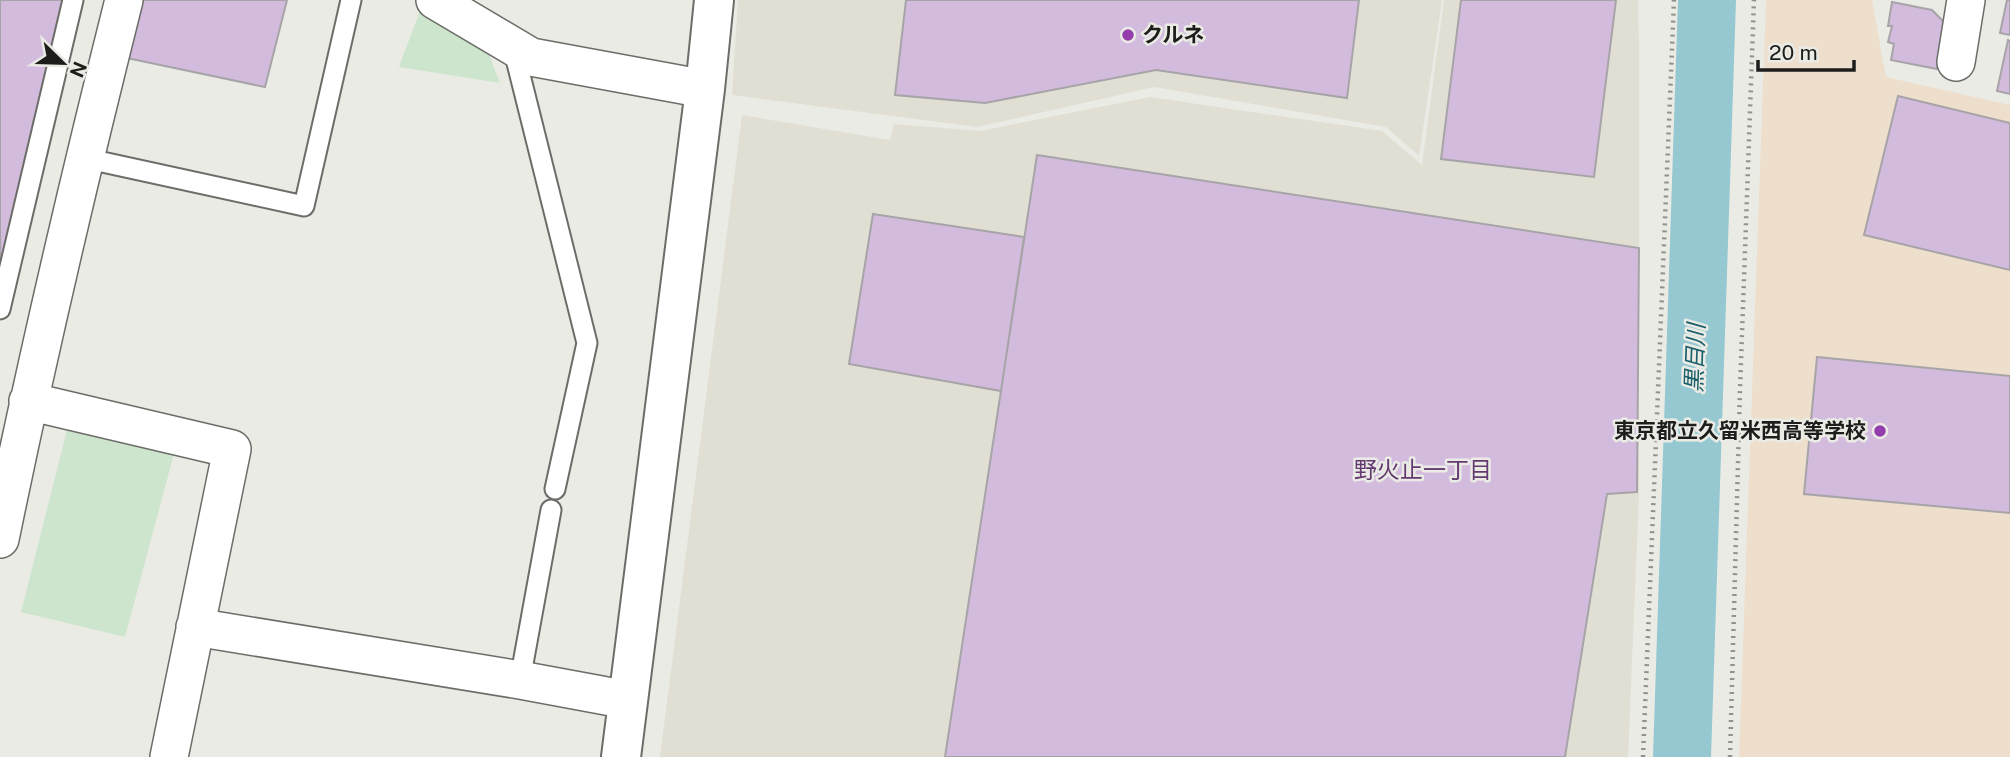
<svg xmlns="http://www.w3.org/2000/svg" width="2010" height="757" font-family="'Public Sans','Noto Sans JP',sans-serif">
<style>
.built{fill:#e1dfd3}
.education{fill:#eedecc}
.green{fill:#cde5cc}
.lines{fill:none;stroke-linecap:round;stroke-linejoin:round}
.river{stroke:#95c8d0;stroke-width:58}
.building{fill:#d3bbde;stroke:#a7a4a8;stroke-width:2}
.lane-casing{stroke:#6c6c68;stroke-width:23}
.street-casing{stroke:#6c6c68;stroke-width:40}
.secondary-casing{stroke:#6c6c68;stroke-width:42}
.path{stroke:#91918d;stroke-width:4.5;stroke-dasharray:2 5;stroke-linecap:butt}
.lane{stroke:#fff;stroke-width:19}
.street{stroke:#fff;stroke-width:37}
.secondary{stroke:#fff;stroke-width:38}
.poi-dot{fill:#923dab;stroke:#ebebe6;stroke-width:2.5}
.labels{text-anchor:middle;stroke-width:5;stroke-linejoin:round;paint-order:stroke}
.poi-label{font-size:21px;font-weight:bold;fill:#1d1d1b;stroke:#ebebe6;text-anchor:start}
.water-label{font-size:23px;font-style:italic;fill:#1b606a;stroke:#ebebe6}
.neighbourhood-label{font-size:23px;fill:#643a71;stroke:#ebebe6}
</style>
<rect width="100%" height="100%" fill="#ebebe6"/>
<path class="built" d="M738,0H1442L1419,156L1386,127L1154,87L977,127L732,95Z
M1444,0H1638L1639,46V494L1628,757H660L742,115L890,140L894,124L980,131L1150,97L1382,131L1422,165Z"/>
<path class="education" d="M1766,0H1872L1886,77L2010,105V757H1739Z"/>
<path class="green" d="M424,0L478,26L500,83L399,67Z
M68,426L175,450L125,637L21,612Z"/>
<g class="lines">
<path class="river" d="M1682,757L1707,0"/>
</g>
<path class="building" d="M0,0H65L0,266Z
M136,0H287L265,87L122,57Z
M906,0H1359L1347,98L1156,70L985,103L895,95Z
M1461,0H1616L1594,177L1441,159Z
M2007,0H2010V35L2000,33Z
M1892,2L1932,10L1946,24L1937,69L1891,60L1894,44L1888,42L1892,26H1888Z
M2008,40L2010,41V94L1997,91Z
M1898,96L2010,123V270L1864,235Z
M1037,155L1639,248L1637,492L1607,494L1565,757H945Z
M873,214L1024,237L1001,391L849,364Z
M1817,357L2010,376V513L1804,494Z"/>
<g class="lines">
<defs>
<path id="lane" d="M513,47L587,343L555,489
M84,158L304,206L351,0
M0,309L73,0
M520,680L551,510"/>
<path id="street" d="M435,0L531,57L705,89
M1956,62L1966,0
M28,401L232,449L169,757
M0,539C37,358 79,179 124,0
M195,627L520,680L628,700"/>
<path id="secondary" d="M621,757L705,89L714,0"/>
</defs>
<use href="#lane" class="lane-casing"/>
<use href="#street" class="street-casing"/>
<use href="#secondary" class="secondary-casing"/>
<path class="path" d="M1643,757L1674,0
M1730,757L1740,390L1754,0"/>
<use href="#lane" class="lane"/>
<use href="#street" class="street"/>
<use href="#secondary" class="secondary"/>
</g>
<g class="poi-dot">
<circle cx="1128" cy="35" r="7"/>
<circle cx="1880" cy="431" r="7"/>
</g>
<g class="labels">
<g class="poi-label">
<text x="1142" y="42">クルネ</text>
<text x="1866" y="438" text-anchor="end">東京都立久留米西高等学校</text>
</g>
<g class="water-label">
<text transform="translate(1695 358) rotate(-88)" y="8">黒目川</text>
</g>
<g class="neighbourhood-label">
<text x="1423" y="478">野火止一丁目</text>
</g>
</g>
<g transform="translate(63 63) rotate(113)" stroke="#ebebe6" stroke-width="5" paint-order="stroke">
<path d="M0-5L12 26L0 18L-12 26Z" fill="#1d1d1b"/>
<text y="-10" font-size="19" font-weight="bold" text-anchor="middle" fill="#1d1d1b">N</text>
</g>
<path d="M1758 60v10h96v-10" fill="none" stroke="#1d1d1b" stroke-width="3.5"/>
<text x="1769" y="60" font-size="21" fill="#1d1d1b" stroke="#ebebe6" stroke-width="5" paint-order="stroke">20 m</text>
</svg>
